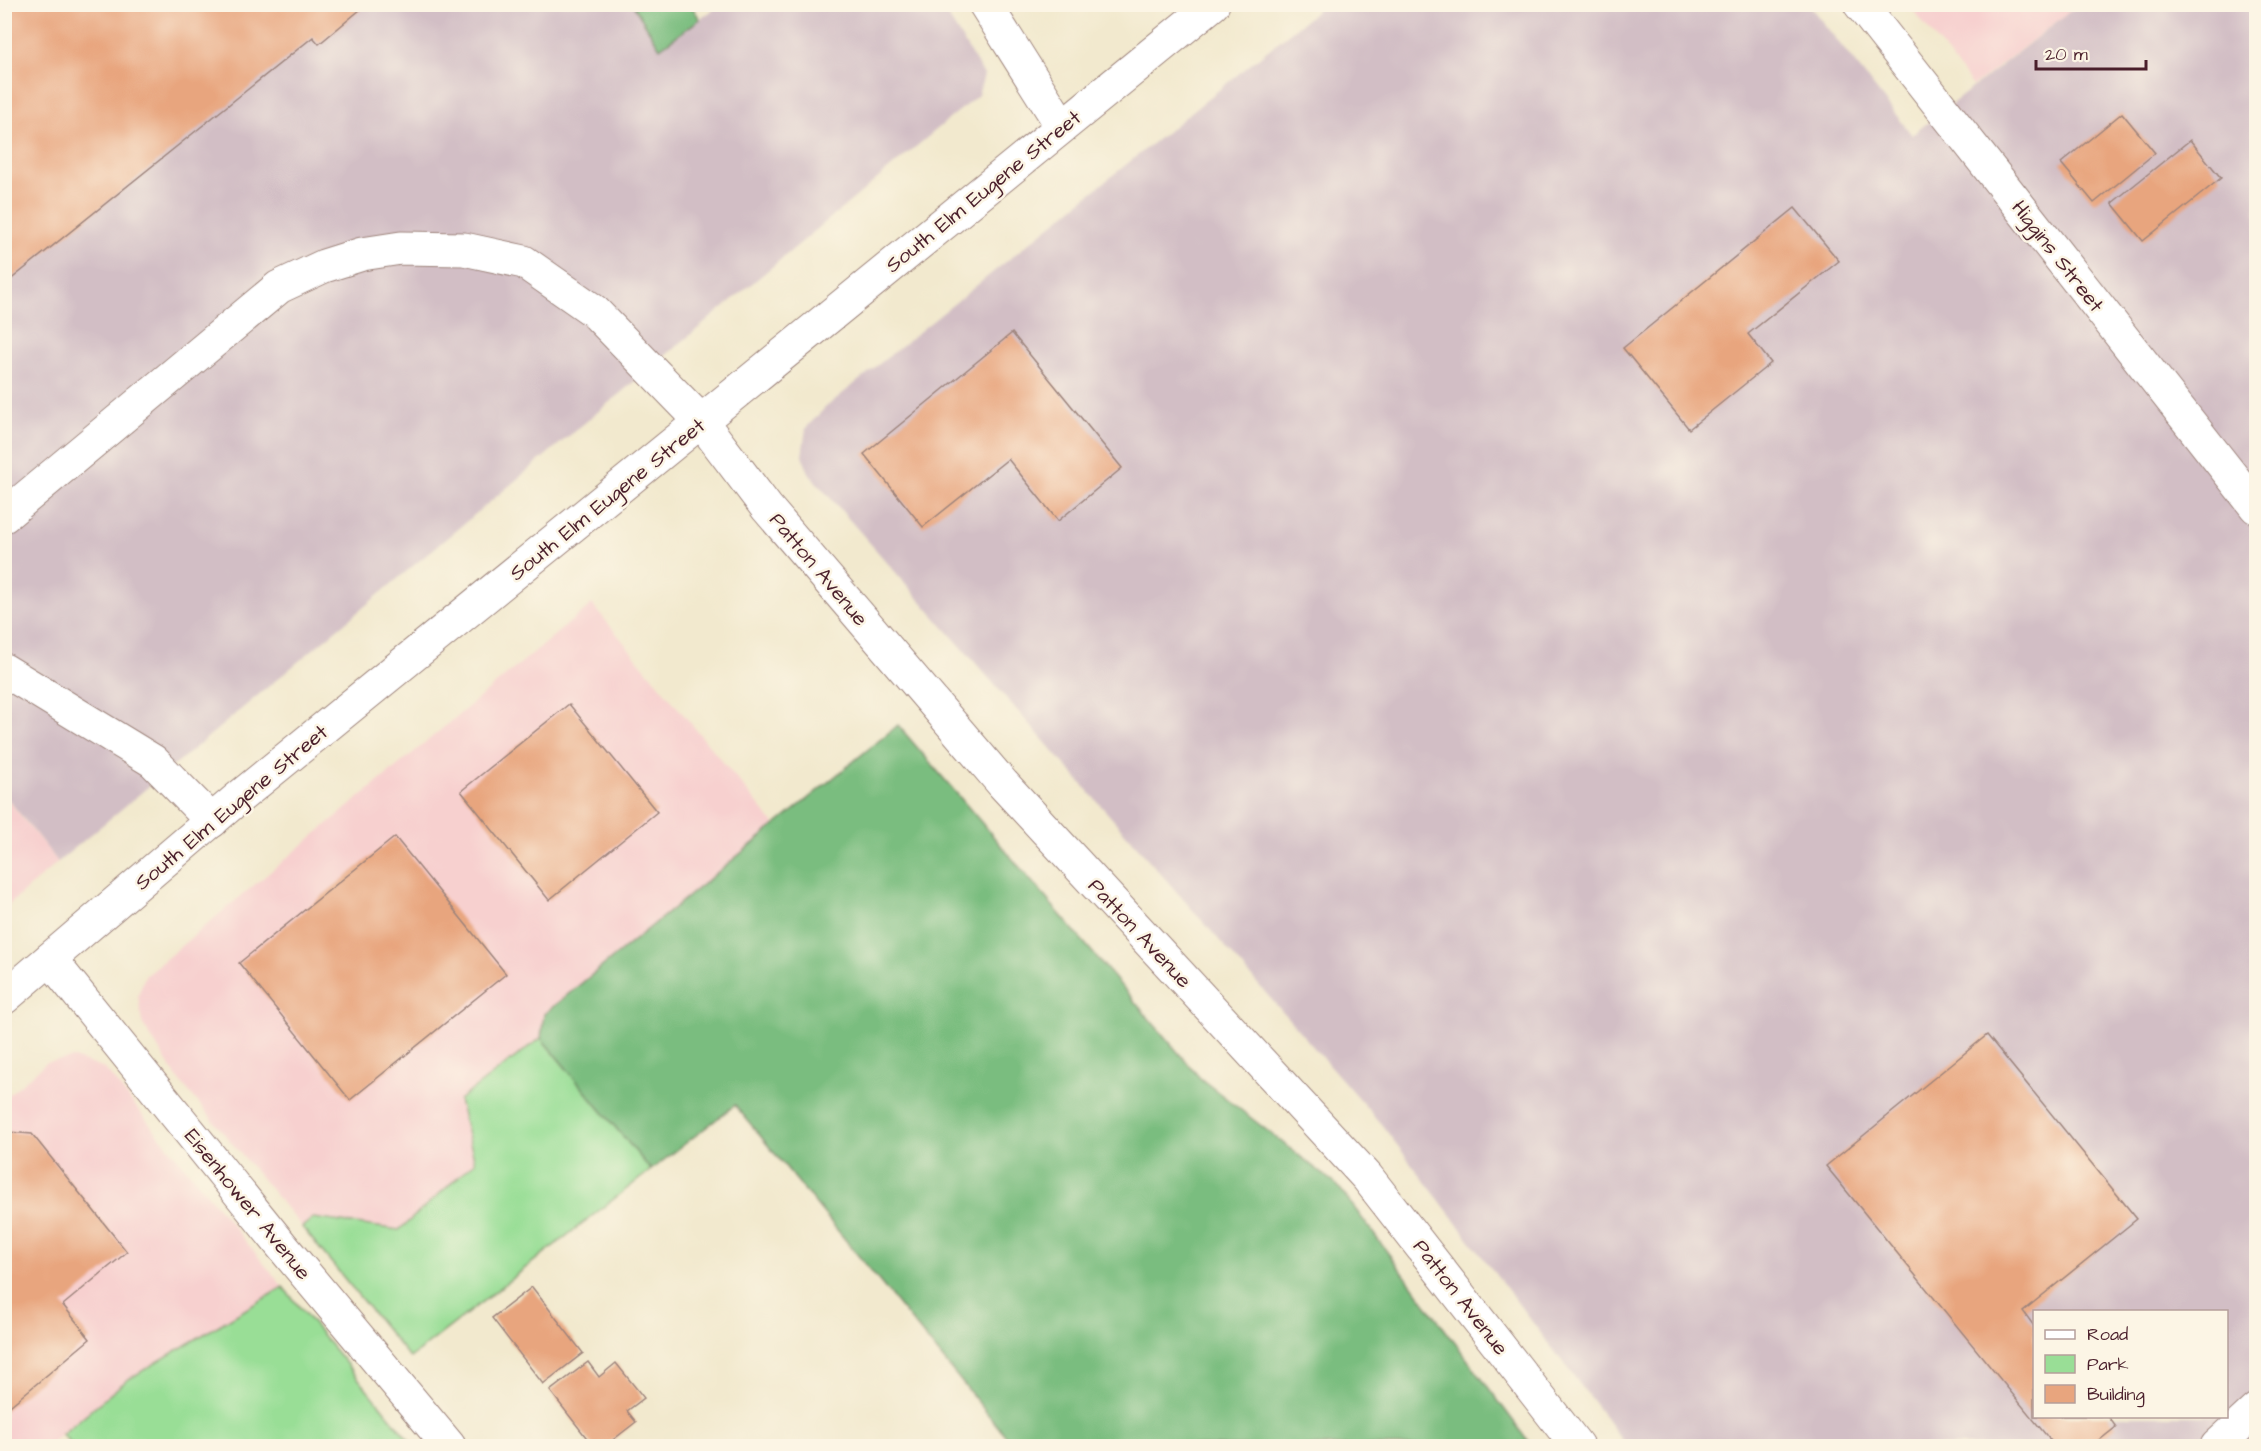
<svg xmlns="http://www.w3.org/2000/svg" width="2261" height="1451" font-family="'Architects Daughter',sans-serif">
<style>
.built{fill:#f7d0cf}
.industrial{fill:#d2bec5;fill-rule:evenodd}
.green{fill:#99de96;stroke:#727e60;stroke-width:1.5}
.forest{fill:#7abd7f;stroke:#626e55;stroke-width:1.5}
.building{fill:#e8a57e}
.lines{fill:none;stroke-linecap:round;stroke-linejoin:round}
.minor-casing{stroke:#9e847c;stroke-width:35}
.major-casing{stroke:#9e847c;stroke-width:35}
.minor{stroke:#fff;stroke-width:33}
.major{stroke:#fff;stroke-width:33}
.labels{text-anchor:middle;stroke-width:5;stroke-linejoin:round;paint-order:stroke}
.street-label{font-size:21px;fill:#4a1f2b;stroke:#fcf5e5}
</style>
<rect width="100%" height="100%" fill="#fcf5e5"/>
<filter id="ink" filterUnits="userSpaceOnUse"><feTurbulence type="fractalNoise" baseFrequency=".0167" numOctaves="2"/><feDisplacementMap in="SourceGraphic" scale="12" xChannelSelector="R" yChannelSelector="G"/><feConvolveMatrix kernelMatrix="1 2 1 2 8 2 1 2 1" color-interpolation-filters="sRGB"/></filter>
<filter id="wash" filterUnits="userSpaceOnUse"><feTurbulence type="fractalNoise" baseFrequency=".008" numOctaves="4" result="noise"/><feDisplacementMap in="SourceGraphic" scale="24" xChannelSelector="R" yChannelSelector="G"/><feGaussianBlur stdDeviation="1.35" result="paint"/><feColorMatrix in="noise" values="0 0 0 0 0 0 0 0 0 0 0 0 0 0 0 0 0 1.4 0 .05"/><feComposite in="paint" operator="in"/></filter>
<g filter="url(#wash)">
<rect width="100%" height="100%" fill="#f2e9ce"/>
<path class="built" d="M1909,5H2078L1973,86Z
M592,604L775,825L544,1014L541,1038L460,1100L475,1162L399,1230L314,1218L302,1227L176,1076L142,1023L138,995L145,976Z
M4,795L58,862L5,908H4Z
M74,1058L105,1069L283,1287L127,1380L47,1446H5L4,1099L47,1062Z"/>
<path class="industrial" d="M5,5H633L660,47L720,5H941L984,75L978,95L58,862L5,795Z
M1324,5H1809L1912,135L2078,5H2256V1446H1627L1381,1124L810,475L802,456L806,428L826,407ZM2034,1312H2226V1416H2034Z"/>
<path class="green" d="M541,1038L651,1170L410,1358L302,1227L313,1218L399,1230L475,1162L459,1100Z
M283,1287L414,1446H73L62,1434L127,1380Z"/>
<path class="forest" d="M633,5H691L700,19L660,48Z
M898,725L1200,1078L1338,1186L1532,1446H1014L735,1105L651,1170L541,1038L544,1014Z"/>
<g id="blocks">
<path class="building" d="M4,4H367L319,44L313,37L4,285Z
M2122,113L2155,153L2094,203L2061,163Z
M2190,140L2221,178L2143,241L2112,203Z
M1795,208L1839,261L1748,334L1771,363L1689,429L1623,348Z
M1012,333L1122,468L1058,521L1008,459L923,527L864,454Z
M569,704L657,812L549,900L461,791Z
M395,837L506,974L350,1100L239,963Z
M1987,1035L2137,1219L2023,1311L2034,1326V1416H2108L2116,1427L2092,1446H2055L1826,1166Z
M8,1132L32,1134L127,1252L63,1305L90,1339L4,1411V1135Z
M532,1287L583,1353L543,1384L492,1318Z
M588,1362L599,1377L616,1363L644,1398L627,1411L636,1422L605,1446H593L550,1391Z"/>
</g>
</g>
<g filter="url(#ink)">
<use href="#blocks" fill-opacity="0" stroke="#9e847c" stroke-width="1.5"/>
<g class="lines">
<defs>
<path id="minor" d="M985,4L1062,126
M1860,4L2256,507
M4,516L279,287L324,266L362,254L401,248L464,249L524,262L594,311L701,421L767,508L1003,784L1367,1177L1577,1446
M4,670L153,761L212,821
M50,959L282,1246L449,1446
M2217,1446L2256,1410"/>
<path id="major" d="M4,998L237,799L1213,4"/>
</defs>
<use href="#minor" class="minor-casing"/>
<use href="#major" class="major-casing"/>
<use href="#minor" class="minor"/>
<use href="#major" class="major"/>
</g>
</g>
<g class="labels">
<g class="street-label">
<text transform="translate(983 191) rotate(-39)" y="7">South Elm Eugene Street</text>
<text transform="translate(2058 256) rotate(52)" y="7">Higgins Street</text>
<text transform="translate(607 499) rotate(-39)" y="7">South Elm Eugene Street</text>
<text transform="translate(819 569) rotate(50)" y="7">Patton Avenue</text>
<text transform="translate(231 807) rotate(-40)" y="7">South Elm Eugene Street</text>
<text transform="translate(1140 933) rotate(47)" y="7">Patton Avenue</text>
<text transform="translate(248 1204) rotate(51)" y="7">Eisenhower Avenue</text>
<text transform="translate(1461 1297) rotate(52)" y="7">Patton Avenue</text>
</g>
</g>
<rect width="2261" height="1451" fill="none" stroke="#fcf5e5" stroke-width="24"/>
<rect x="2033" y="1310" width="195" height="108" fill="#fcf5e5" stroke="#b59f9b" stroke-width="1.5"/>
<rect x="2045" y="1330" width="30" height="9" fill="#ffffff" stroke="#b59f9b" stroke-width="1.5"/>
<text x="2087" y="1340" font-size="18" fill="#4a1f2b">Road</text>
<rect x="2045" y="1355" width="30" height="18" fill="#99de96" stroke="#b59f9b" stroke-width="1.5"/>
<text x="2087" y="1370" font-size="18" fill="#4a1f2b">Park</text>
<rect x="2045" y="1385" width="30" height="18" fill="#e8a57e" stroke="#b59f9b" stroke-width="1.5"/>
<text x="2087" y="1400" font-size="18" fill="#4a1f2b">Building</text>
<path d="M2036 60v9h110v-9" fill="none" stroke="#4a1f2b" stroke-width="3"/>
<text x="2045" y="60" font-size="18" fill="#4a1f2b" stroke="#fcf5e5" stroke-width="4.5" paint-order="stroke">20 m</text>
</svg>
